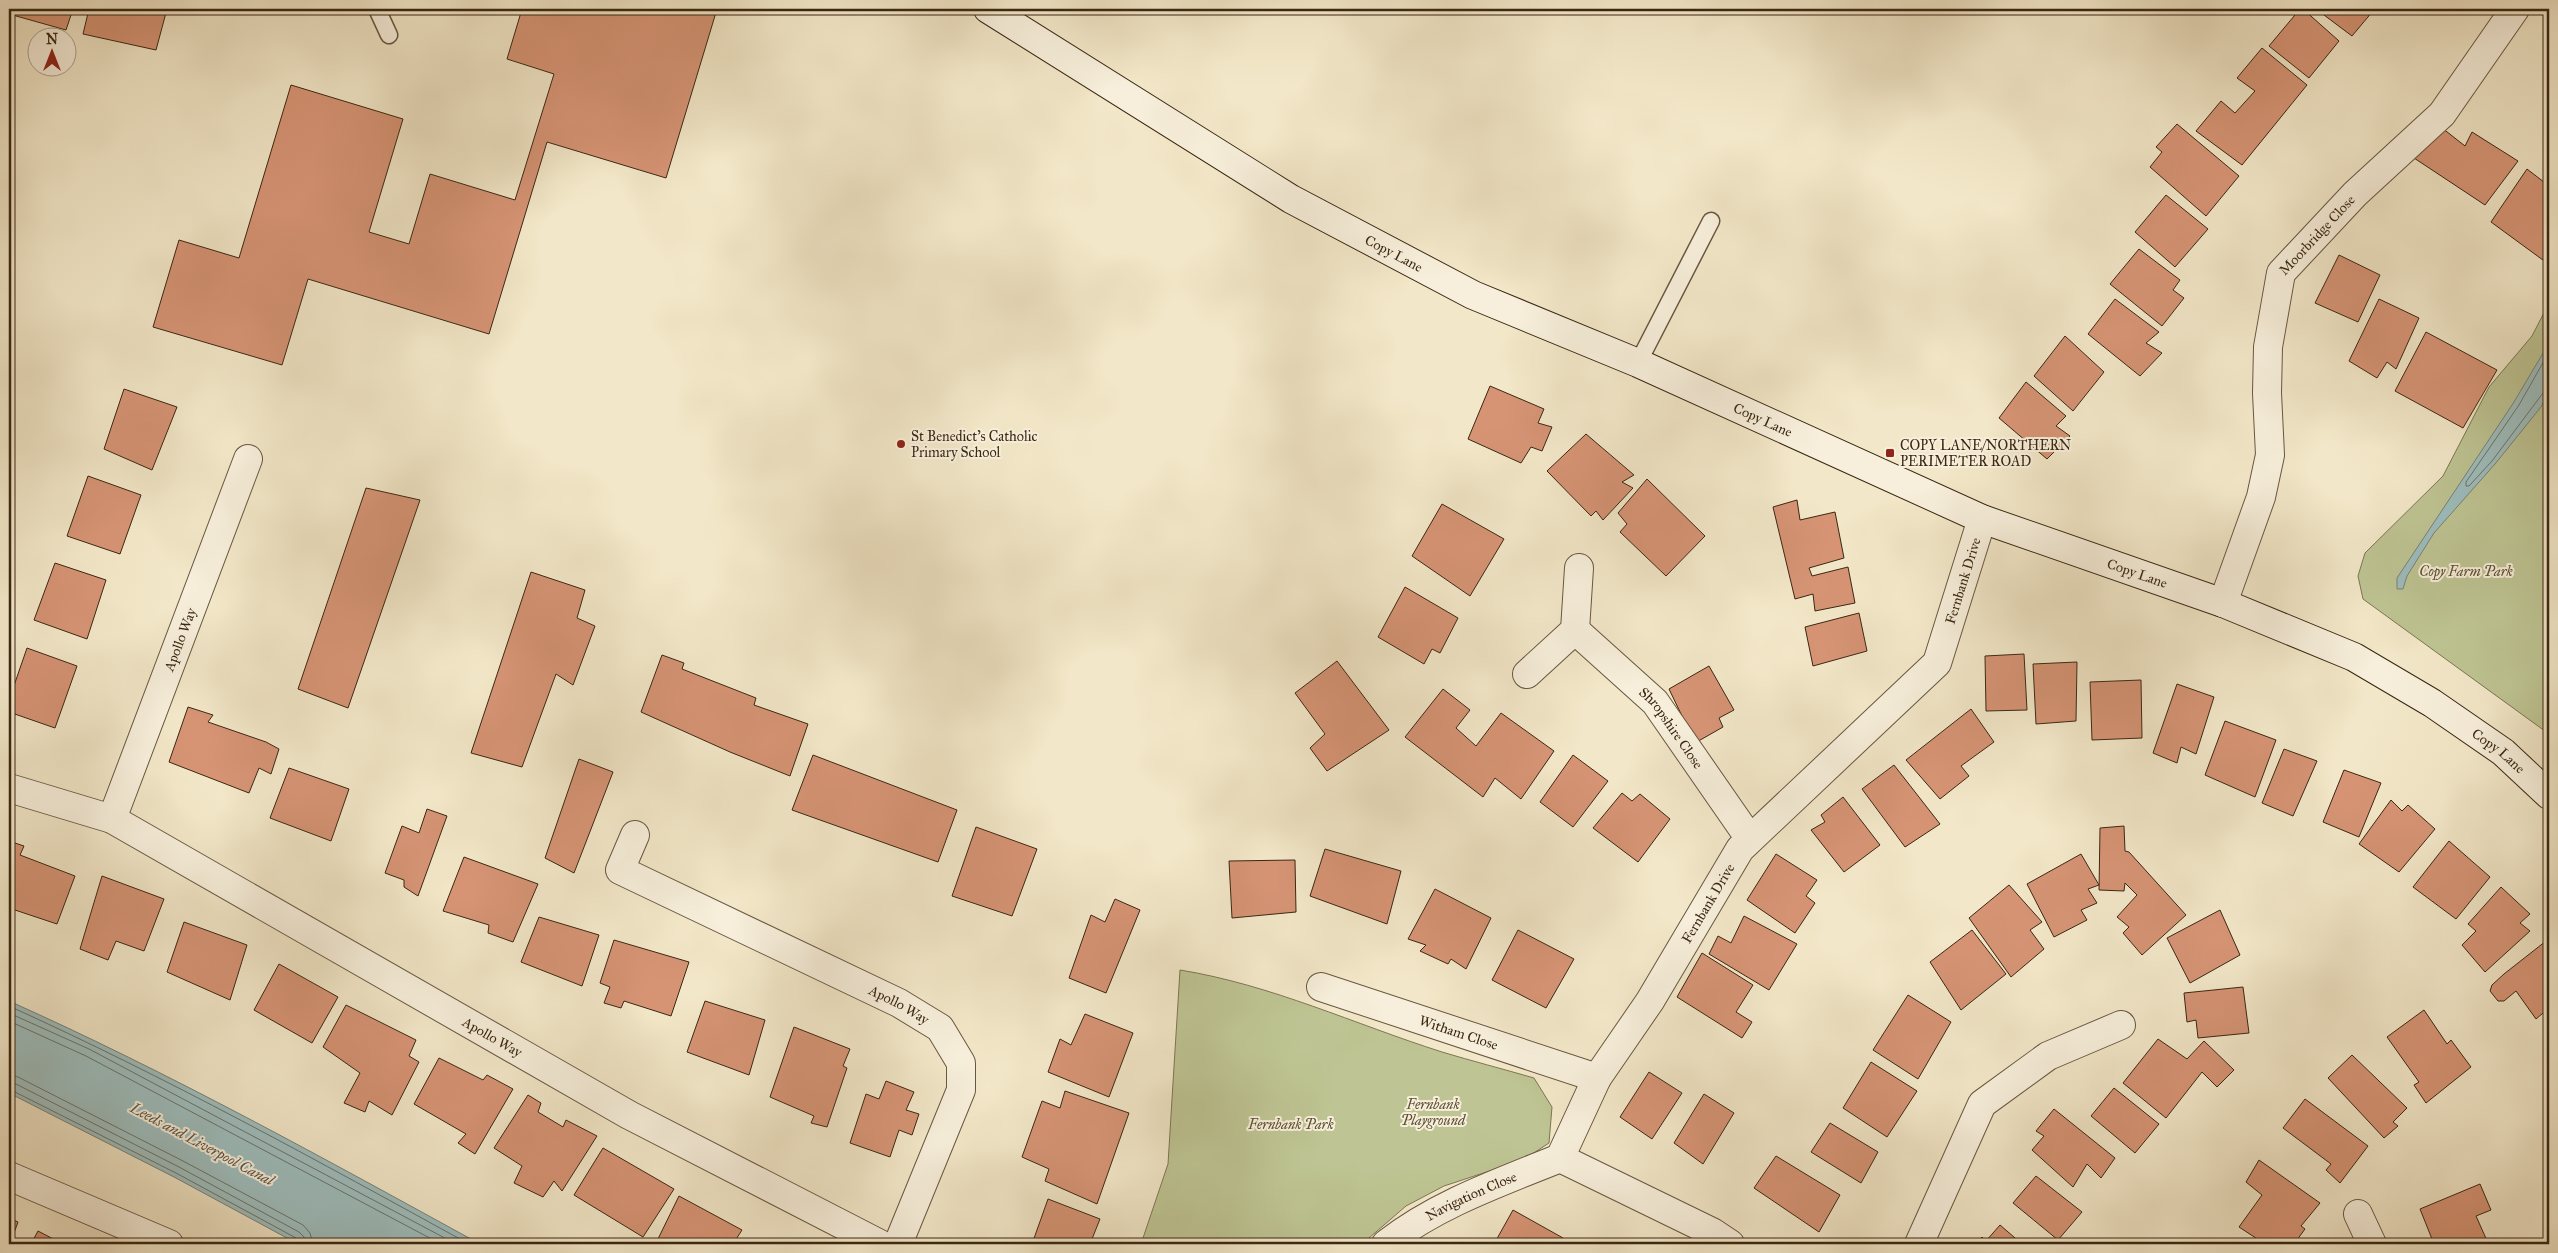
<svg xmlns="http://www.w3.org/2000/svg" width="2558" height="1253" font-family="'IM FELL Great Primer',serif">
<style>
.green{fill:#bec493;stroke:#7c7652}
.water{fill:#9ebebe;stroke:#768279}
.lines{fill:none;stroke-linecap:round;stroke-linejoin:round}
.shore{stroke:#6c7268;stroke-width:1}
.building{fill:#d69475;stroke:#3a2712}
.lane-casing{stroke:#685740;stroke-width:19}
.street-casing{stroke:#685740;stroke-width:30}
.secondary-casing{stroke:#3a2712;stroke-width:30}
.lane{stroke:#f7efdb;stroke-width:16}
.street{stroke:#f7efdb;stroke-width:28}
.secondary{stroke:#f7efdb;stroke-width:28}
.poi-dot{fill:#8f2418;stroke:#f7efdb;stroke-width:2}
.labels{text-anchor:middle;stroke-width:4;stroke-linejoin:round;paint-order:stroke}
.street-label{font-size:14px;fill:#3a2712;stroke:#f7efdb}
.poi-label{font-size:14px;fill:#3a2712;stroke:#f7efdb;text-anchor:start}
.park-label{font-size:14px;font-style:italic;fill:#5b4e32;stroke:#f7efdb}
.water-label{font-size:15px;font-style:italic;fill:#585446;stroke:#f7efdb}
</style>
<rect width="100%" height="100%" fill="#f2e7c8"/>
<filter id="stains"><feTurbulence type="fractalNoise" baseFrequency=".004" numOctaves="4"/><feColorMatrix values="0 0 0 0 .2 0 0 0 0 .09 0 0 0 0 .02 0 0 0 .5 -.17"/></filter>
<radialGradient id="worn" r=".72"><stop offset=".6" stop-color="#630" stop-opacity="0"/><stop offset="1" stop-color="#630" stop-opacity=".3"/></radialGradient>
<path class="green" d="M2549,303V734L2363,599L2358,576L2365,553L2443,476L2489,387L2532,336Z
M1180,970C1272,985 1354,1024 1442,1052C1472,1061 1503,1069 1534,1078L1552,1107L1549,1143L1523,1160L1444,1186L1406,1206L1362,1244H1141L1168,1164Z"/>
<path class="water" d="M2549,343V392L2541,407L2495,464L2434,533L2407,576L2403,589H2397V578L2514,402Z
M9,1001C170,1073 325,1159 480,1244H298L174,1177L9,1093Z"/>
<g class="lines">
<path class="shore" d="M2549,352L2519,405L2466,482V486H2469L2492,461L2543,393L2549,390
M9,1006C166,1077 318,1161 469,1244
M9,1013L89,1049L456,1244
M9,1021L86,1056L441,1244
M9,1075L18,1077L183,1161L303,1225L310,1233L313,1244
M9,1083L16,1084L179,1167L299,1232L304,1237L306,1244
M9,1089L176,1173L296,1238L299,1244"/>
</g>
<path class="building" d="M9,9H73L66,30L9,14Z
M89,9H167L156,50L83,34Z
M522,9H717L666,178L547,142L489,334L308,279L282,365L153,327L179,240L239,258L291,85L403,119L369,232L409,244L430,174L515,200L554,74L507,59Z
M2300,9H2303L2339,41L2309,78L2269,46Z
M2316,9H2371L2373,11L2352,36Z
M2262,48L2307,85L2242,165L2196,131L2221,101L2235,113L2255,91L2237,78Z
M2177,124L2239,176L2206,216L2150,167L2162,152L2156,147Z
M2437,124L2465,146L2472,132L2518,161L2485,205L2411,156Z
M2527,169L2549,186L2547,263L2491,222Z
M2166,195L2208,229L2175,267L2135,232Z
M2139,249L2180,280L2173,290L2184,298L2162,326L2110,284Z
M2339,255L2380,275L2358,322L2315,303Z
M2115,299L2159,332L2146,343L2162,353L2140,376L2088,334Z
M2379,299L2419,318L2396,369L2387,362L2377,378L2349,361Z
M2426,332L2497,370L2463,428L2395,391Z
M2065,336L2104,372L2073,411L2034,376Z
M2026,382L2066,416L2056,426L2070,436L2047,459L1999,418Z
M1490,386L1544,409L1538,423L1552,427L1542,451L1531,447L1521,463L1468,439Z
M124,389L177,407L152,470L104,449Z
M1586,434L1634,475L1622,482L1633,488L1603,520L1596,511L1591,516L1547,471Z
M88,476L141,495L120,554L67,536Z
M1647,479L1705,536L1666,576L1620,532L1627,524L1618,513Z
M366,488L420,500L348,708L298,689Z
M1797,500L1800,520L1835,512L1844,558L1809,568L1812,576L1848,567L1855,603L1815,611L1813,594L1795,599L1773,507Z
M1442,504L1504,539L1470,596L1412,556Z
M55,563L106,580L87,639L34,620Z
M531,572L585,590L577,618L595,626L573,685L556,674L522,767L471,753Z
M1405,587L1458,618L1440,653L1432,649L1424,664L1378,637Z
M1859,613L1867,651L1813,666L1805,627Z
M27,648L77,666L55,728L9,712V700Z
M2024,654L2027,710L1986,711L1985,656Z
M662,655L684,663L682,669L756,698L754,705L808,724L790,776L730,752L641,712Z
M1337,661L1389,730L1327,771L1310,748L1325,734L1295,693Z
M2077,662L2076,721L2036,724L2033,664Z
M1709,666L1734,710L1719,718L1723,727L1695,743L1669,689Z
M2141,680L2142,738L2092,740L2090,682Z
M2177,684L2214,697L2196,754L2181,747L2177,763L2153,753Z
M1443,689L1470,710L1456,728L1476,746L1501,713L1554,751L1521,799L1495,778L1483,797L1405,737Z
M188,707L213,715L208,722L266,742L279,749L271,774L259,768L249,793L169,762Z
M1971,709L1994,742L1961,766L1969,776L1940,799L1906,760Z
M2225,721L2276,740L2255,797L2205,775Z
M2284,749L2317,761L2293,816L2262,803Z
M813,755L957,810L938,862L792,810Z
M1573,755L1608,781L1573,827L1540,802Z
M579,759L613,772L574,873L545,858Z
M1894,765L1940,824L1905,847L1862,789Z
M289,768L349,789L331,841L270,818Z
M2344,770L2381,783L2359,837L2323,822Z
M1622,793L1632,801L1640,794L1670,819L1638,862L1593,828Z
M1843,797L1880,845L1844,872L1811,830L1825,822L1821,815Z
M2391,800L2402,811L2408,805L2435,829L2399,872L2359,844Z
M427,809L447,816L418,896L404,887V880L385,873L402,826L419,833Z
M2124,826L2125,851L2129,852L2186,915L2142,955L2123,933L2129,927L2117,917L2137,895L2125,883L2124,891L2099,890L2100,828Z
M976,827L1037,849L1012,916L952,896Z
M9,841L24,846L20,855L75,876L57,924L9,908Z
M2449,841L2490,877L2456,919L2413,887Z
M1325,849L1401,871L1387,924L1310,896Z
M1776,854L1817,880L1806,896L1815,903L1795,933L1747,900Z
M2081,854L2099,885L2088,889L2097,903L2081,910L2087,920L2054,937L2027,884Z
M464,857L538,884L513,942L488,933L489,925L443,911Z
M1295,860L1296,912L1232,918L1229,861Z
M102,876L164,899L144,951L116,941L108,960L80,949Z
M2009,885L2042,922L2030,930L2044,949L2011,977L1969,918Z
M2501,887L2530,914L2520,923L2530,931L2485,972L2462,945L2476,931L2468,924Z
M1435,889L1491,918L1466,969L1451,959L1448,964L1420,951L1426,945L1408,939Z
M1115,899L1140,910L1106,993L1069,978L1091,915L1105,922Z
M2220,910L2240,955L2190,983L2167,938Z
M1744,916L1797,944L1769,990L1709,954L1718,936L1731,943Z
M539,917L599,935L582,986L521,962Z
M184,922L247,945L230,1000L167,972Z
M1518,930L1574,959L1546,1008L1492,980Z
M1972,930L2006,974L1961,1010L1930,962Z
M614,940L689,962L671,1016L624,1001L621,1008L604,1003L610,987L600,983Z
M2546,941L2549,945V1008L2536,1019L2516,991L2504,1001H2498L2490,991L2492,985L2504,974Z
M1702,953L1753,985L1736,1012L1752,1022L1742,1038L1677,997Z
M279,964L338,997L312,1043L254,1010Z
M2243,987L2249,1033L2198,1038L2196,1020L2187,1022L2184,993Z
M1908,995L1951,1022L1918,1079L1873,1050Z
M705,1001L765,1020L749,1075L687,1052Z
M346,1005L416,1040L409,1056L419,1062L392,1115L369,1101L365,1112L344,1103L360,1073L323,1047Z
M2424,1010L2447,1044L2451,1040L2471,1067L2426,1103L2414,1085L2419,1082L2387,1037Z
M1085,1014L1133,1033L1109,1097L1048,1072L1060,1039L1071,1045Z
M794,1027L850,1049L843,1066L847,1068L827,1127L811,1123L814,1116L770,1097Z
M2158,1039L2187,1059L2204,1041L2234,1070L2217,1087L2202,1072L2166,1118L2123,1083Z
M2352,1055L2407,1108L2393,1122L2398,1126L2384,1138L2328,1078Z
M439,1058L483,1080L487,1075L513,1089L475,1154L458,1143L466,1134L414,1104Z
M1871,1062L1917,1091L1887,1137L1843,1108Z
M1649,1072L1682,1093L1652,1139L1620,1117Z
M886,1081L914,1092L906,1110L919,1114L912,1135L899,1130L890,1157L850,1143L866,1094L879,1099Z
M2114,1088L2159,1124L2135,1153L2091,1116Z
M1065,1091L1129,1113L1097,1204L1045,1181L1049,1169L1022,1157L1042,1101L1060,1108Z
M1704,1094L1734,1113L1703,1164L1674,1143Z
M528,1095L541,1103L538,1112L563,1127L566,1120L597,1136L562,1191L554,1181L543,1197L514,1183L522,1166L494,1148Z
M2305,1099L2368,1146L2340,1183L2326,1170L2331,1164L2283,1128Z
M2054,1109L2115,1158L2101,1178L2087,1164L2073,1187L2032,1150L2044,1136L2036,1131Z
M1830,1123L1878,1152L1861,1183L1811,1152Z
M603,1148L674,1189L643,1237L574,1195Z
M1776,1156L1840,1195L1819,1232L1754,1188Z
M2259,1160L2320,1203L2301,1226L2305,1229L2294,1244H2265L2239,1227L2262,1195L2246,1182Z
M2036,1176L2082,1212L2058,1240L2013,1203Z
M2480,1184L2491,1210L2476,1216L2488,1243L2434,1244L2420,1209Z
M679,1196L742,1230L733,1244H662L657,1241Z
M1048,1199L1100,1219L1090,1244H1032Z
M1513,1210L1563,1238L1558,1244H1494Z
M9,1218L18,1222L10,1244H9Z
M2000,1225L2022,1244H1976L1982,1237L1986,1241Z
M38,1231L63,1244H31Z"/>
<g class="lines">
<defs>
<path id="lane" d="M377,9L389,35
M1638,363L1711,221"/>
<g id="street">
<path id="s1" d="M2223,603L2261,497L2270,455L2267,393L2268,347L2281,273L2355,194L2442,114L2515,9"/>
<path id="s2" d="M1575,630L1655,702L1750,839"/>
<path d="M1527,674L1575,630L1579,568"/>
<path id="s3" d="M9,788L112,819L629,1115L880,1244"/>
<path id="s4" d="M112,819L248,459"/>
<path id="s5" d="M635,835L620,870L899,1003L940,1028L961,1063V1090L898,1244"/>
<path id="s6" d="M1321,987L1597,1078"/>
<path d="M9,1176L169,1244"/>
<path d="M2358,1214L2372,1244"/>
<path id="s7" d="M1386,1244C1437,1204 1501,1182 1560,1158"/>
<path id="s8" d="M1730,1244L1712,1232L1560,1158L1597,1078L1650,1001L1740,849L1937,663L1982,519"/>
<path d="M1919,1244L1982,1104L2048,1056L2121,1025"/>
</g>
<g id="secondary">
<path id="s9" d="M988,9L1291,199L1473,295L1638,363L1982,519L2223,603L2354,657L2432,703L2503,752L2549,795"/>
</g>
</defs>
<use href="#lane" class="lane-casing"/>
<use href="#street" class="street-casing"/>
<use href="#secondary" class="secondary-casing"/>
<use href="#lane" class="lane"/>
<use href="#street" class="street"/>
<use href="#secondary" class="secondary"/>
</g>
<g class="poi-dot">
<circle cx="901" cy="444" r="5"/>
<rect x="1885" y="448" width="10" height="10" rx="2.5"/>
</g>
<g class="labels">
<g class="street-label">
<text dy="5" stroke="none"><textPath href="#s1" startOffset="391">Moorbridge Close</textPath></text>
<text dy="5" stroke="none"><textPath href="#s9" startOffset="474">Copy Lane</textPath></text>
<text dy="5" stroke="none"><textPath href="#s9" startOffset="879">Copy Lane</textPath></text>
<text dy="5" stroke="none"><textPath href="#s9" startOffset="1284">Copy Lane</textPath></text>
<text dy="5" stroke="none"><textPath href="#s8" startOffset="906">Fernbank Drive</textPath></text>
<text dy="5" stroke="none"><textPath href="#s4" startOffset="192">Apollo Way</textPath></text>
<text dy="5" stroke="none"><textPath href="#s2" startOffset="138">Shropshire Close</textPath></text>
<text dy="5" stroke="none"><textPath href="#s9" startOffset="1689">Copy Lane</textPath></text>
<text dy="5" stroke="none"><textPath href="#s8" startOffset="486">Fernbank Drive</textPath></text>
<text dy="5" stroke="none"><textPath href="#s5" startOffset="348">Apollo Way</textPath></text>
<text dy="5" stroke="none"><textPath href="#s6" startOffset="145">Witham Close</textPath></text>
<text dy="5" stroke="none"><textPath href="#s3" startOffset="546">Apollo Way</textPath></text>
<text dy="5" stroke="none"><textPath href="#s7" startOffset="98">Navigation Close</textPath></text>
</g>
<g class="poi-label">
<text x="911" y="441">St Benedict's Catholic<tspan x="911" dy="16">Primary School</tspan></text>
<text x="1900" y="450">COPY LANE/NORTHERN<tspan x="1900" dy="16">PERIMETER ROAD</tspan></text>
</g>
<g class="park-label">
<text x="2466" y="576">Copy Farm Park</text>
<text x="1433" y="1109">Fernbank<tspan x="1433" dy="16">Playground</tspan></text>
<text x="1291" y="1129">Fernbank Park</text>
</g>
<g class="water-label">
<text transform="translate(202 1144) rotate(28)" y="5">Leeds and Liverpool Canal</text>
</g>
</g>
<rect width="2558" height="1253" fill="none" stroke="#f2e7c8" stroke-width="30"/>
<rect x="10" y="10" width="2538" height="1233" fill="none" stroke="#3a2712" stroke-width="2.5"/>
<rect x="15" y="15" width="2528" height="1223" fill="none" stroke="#3a2712"/>
<g transform="translate(52 52)"><circle r="24" fill="#f7efdb" stroke="#ab9f8b"/>
<path d="M0-4L9 19L0 12L-9 19Z" fill="#8f2418"/>
<text y="-8" font-size="14" font-weight="bold" text-anchor="middle" fill="#3a2712">N</text>
</g>
<rect width="100%" height="100%" filter="url(#stains)"/>
<rect width="100%" height="100%" fill="url(#worn)"/>
</svg>
